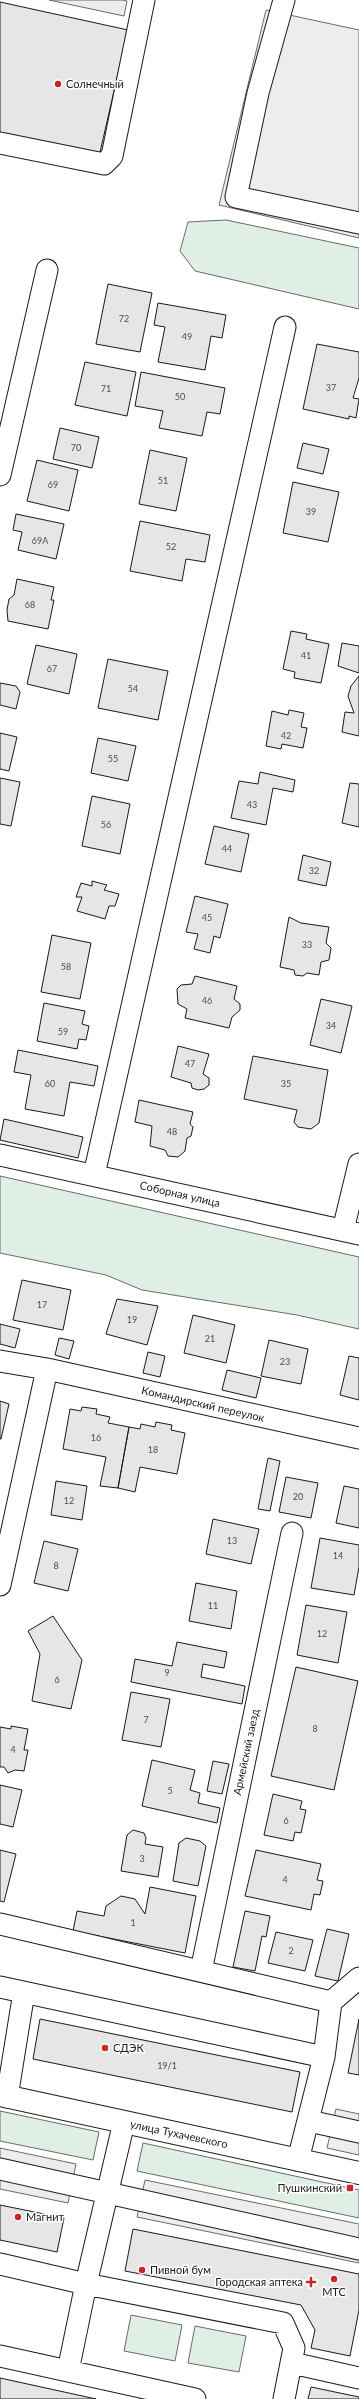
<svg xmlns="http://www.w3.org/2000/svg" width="359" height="2399" font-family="Lato,sans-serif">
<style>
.green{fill:#e0efe3;stroke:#6a6a6a}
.parking{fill:#ededed;stroke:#6a6a6a}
.building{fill:#e6e6e6;stroke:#1a1a1a}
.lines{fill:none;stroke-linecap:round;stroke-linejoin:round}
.minor-casing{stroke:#1a1a1a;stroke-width:23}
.major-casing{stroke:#1a1a1a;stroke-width:24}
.minor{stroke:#fff;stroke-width:21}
.major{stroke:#fff;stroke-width:22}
.poi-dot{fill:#c62828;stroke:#fff;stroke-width:1.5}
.labels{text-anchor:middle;stroke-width:3;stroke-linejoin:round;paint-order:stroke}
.number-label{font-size:9px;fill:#4d4d4d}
.poi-label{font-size:11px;fill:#1a1a1a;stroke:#fff;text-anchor:start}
.street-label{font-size:11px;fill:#1a1a1a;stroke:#fff}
</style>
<rect width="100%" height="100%" fill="#fff"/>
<path class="green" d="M226,220L359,248V309L195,271L180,251L188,222Z
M0,1176L359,1257V1329L297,1315L142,1290L106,1275L0,1253Z
M0,2111L99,2132L93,2160L0,2141Z
M143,2143L359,2190V2218L137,2171Z
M131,2315L182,2325L175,2361L124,2351Z
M195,2326L246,2336L239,2372L188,2363Z"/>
<path class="parking" d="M49,0H122L127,1L124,16Z
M266,10L359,30V238L219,205Z
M336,2109L359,2114V2155L327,2148Z
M0,2148L76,2164L68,2203L0,2189Z
M145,2180L359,2224V2263L137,2217Z"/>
<path class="building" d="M0,2L128,30L98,161L0,139Z
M108,284L152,293L140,352L96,344Z
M158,303L226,315L222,338L211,336L205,370L158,362L165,327L154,325Z
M317,344L359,352V378L353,398L359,399L356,418L349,416V419L303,409Z
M85,362L136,372L127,416L75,405Z
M141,372L225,388L220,414L207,412L202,436L159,428L163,411L135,406Z
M60,428L99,437L92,468L53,459Z
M303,443L329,449L323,474L297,468Z
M150,450L187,458L176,511L139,504Z
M37,460L78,470L69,511L27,501Z
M293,482L339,492L328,542L283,533Z
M16,514L64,524L56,559L18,550L22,532L13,530Z
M140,521L210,535L205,562L186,559L182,581L130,571Z
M17,579L54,587L51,600H54L48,629L8,621L7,610L9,599L14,595Z
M291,631L307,634L306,639L329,644L321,683L294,678L295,672L283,669Z
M342,643L359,646V673L338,666Z
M36,645L77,654L69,694L27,684Z
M108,659L168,671L158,720L98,708Z
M359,676V736L342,732L345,712L354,713L348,696L351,686Z
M0,683L16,686L20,692L16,709L0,705Z
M289,710L304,713L301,727L307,728L303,748L282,744L281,749L266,746L272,711L288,715Z
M0,733L17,737L9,771L0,769Z
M98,738L136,746L128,781L91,773Z
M260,772L295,780L293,792L273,788L266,825L231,818L239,781L258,784Z
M0,778L20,782L11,826L0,824Z
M350,783L359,784V827L342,823Z
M92,796L130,804L120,854L82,846Z
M214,826L249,834L241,872L205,864Z
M303,855L331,862L326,886L298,880Z
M92,881L107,885L104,890L119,894L115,906H109L105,919L77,911L82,897H76L81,883L92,886Z
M195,896L228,904L220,938L214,936L210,953L194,949L198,934L186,932Z
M289,917L301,923L329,927L326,943L331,948L329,960L321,962L319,975L307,973L303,976L295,975L294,970L280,967Z
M52,935L91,943L80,999L41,992Z
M195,976L237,986L234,999L240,1004V1010L232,1017L229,1028L185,1018L187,1009L178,1004L177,989L181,985L192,984Z
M321,999L352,1006L341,1053L310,1045Z
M44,1003L85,1011L82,1024L89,1026L86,1040L79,1039L77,1049L37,1041Z
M178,1046L209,1054L203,1074L209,1078V1085L204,1089L198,1090L192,1088L191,1083L171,1077Z
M18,1050L98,1066L94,1086L70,1082L64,1116L25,1109L31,1075L14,1072Z
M253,1056L328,1070L319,1123L311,1129L298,1127L294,1122L297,1110L244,1099Z
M139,1100L193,1112L190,1124L193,1127L191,1136L187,1138L185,1151L178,1157L168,1156L165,1150L150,1146L152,1126L135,1122Z
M4,1119L83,1137L78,1158L0,1140Z
M22,1280L71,1290L63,1330L13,1320Z
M117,1299L158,1306L147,1345L106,1334Z
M193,1315L235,1325L226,1363L184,1353Z
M0,1324L20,1329L15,1348L0,1344Z
M59,1338L74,1341L69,1359L55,1355Z
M269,1340L308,1349L301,1384L261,1376Z
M148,1352L165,1356L160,1377L143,1373Z
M349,1356L359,1358V1400L340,1395Z
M227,1370L261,1378L256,1398L222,1390Z
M0,1401L9,1404L1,1439H0Z
M82,1407L97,1409L96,1414L110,1417L108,1423L129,1427L118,1488L100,1486L106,1457L63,1449L70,1409L81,1411Z
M156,1422L172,1425L171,1430L185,1433L177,1474L140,1467L135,1492L118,1488L129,1427L140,1429L141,1424L155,1427Z
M268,1458L280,1461L270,1511L258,1509Z
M286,1477L318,1483L311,1518L279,1512Z
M56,1481L87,1486L82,1520L51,1515Z
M344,1486L359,1489V1528L336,1523Z
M213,1519L259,1529L251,1564L206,1554Z
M320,1538L359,1545V1567L354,1595L311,1588Z
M44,1541L78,1549L68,1591L34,1583Z
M196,1583L237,1591L231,1629L189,1621Z
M306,1605L347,1612L338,1663L297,1655Z
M53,1616L82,1660L71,1709L32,1701L40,1654L28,1631Z
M177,1642L227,1652L224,1668L203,1664L201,1677L245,1686L242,1704L131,1682L135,1659L172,1666Z
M296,1667L358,1681L334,1790L271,1776Z
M131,1692L170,1699L161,1747L122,1740Z
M11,1726L28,1729L24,1750H28L24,1771L15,1770L8,1773L4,1767H0V1727L11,1729Z
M152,1760L195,1770L190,1790L200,1793L198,1803L220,1808L217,1823L142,1806Z
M213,1761L229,1764L222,1794L207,1791Z
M0,1785L22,1790L13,1827L0,1824Z
M273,1794L302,1801L300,1809L306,1810L301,1833L295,1832L293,1841L264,1835Z
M133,1830L144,1833L146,1838L145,1844L163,1847L158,1877L121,1871L127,1835Z
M186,1838L200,1841L206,1846L198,1886L173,1881L179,1843Z
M0,1850L16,1854L4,1902L0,1901Z
M256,1850L321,1864L317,1880L323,1881L320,1895L314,1894L311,1910L245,1896Z
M150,1887L196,1896L185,1953L73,1931L77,1911L104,1916L106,1906L121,1896L135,1899L145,1914Z
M245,1911L270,1916L266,1937L262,1936L255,1971L233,1967Z
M327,1929L349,1934L338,1981L315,1976Z
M276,1932L313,1940L305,1971L268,1963Z
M40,2019L300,2072L292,2112L33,2059Z
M359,2019V2075L348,2073Z
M0,2205L64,2218L57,2252L0,2240Z
M133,2229L359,2274V2310L350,2356L311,2348L315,2330L301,2305L125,2271Z
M0,2378L23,2383L96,2399H0Z
M311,2387L359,2397V2399H308Z"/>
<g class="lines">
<defs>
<path id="minor" d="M284,0L258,93L236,197L359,223
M0,143L104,164L112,156L144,0
M0,475L47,270
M0,1155L359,1234
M94,1175L285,327
M343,1230L359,1164
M0,1361L47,1369L359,1438
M0,1585L47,1369
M0,1924L331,2002
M201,1971L292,1533
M0,1987L324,2057
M7,2097L24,1992
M309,2121L359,2132
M298,2160L324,2057L331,2002L359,1978
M0,2169L359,2249
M0,2264L86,2284L124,2122
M0,2356L195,2399
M292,2363L359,2378
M68,2371L86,2284L283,2323L294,2348L284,2399"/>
<path id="major" d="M0,2095L359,2173"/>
</defs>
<use href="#minor" class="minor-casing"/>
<use href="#major" class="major-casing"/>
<use href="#minor" class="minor"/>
<use href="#major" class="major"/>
</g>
<g class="poi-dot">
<circle cx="58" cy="84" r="4"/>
<circle cx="105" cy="2048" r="4"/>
<rect x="346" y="2184" width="8" height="8" rx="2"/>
<circle cx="18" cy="2217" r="4"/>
<circle cx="142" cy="2270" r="4"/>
<circle cx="334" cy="2279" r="4"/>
<path d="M309 2276h4v4h4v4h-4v4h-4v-4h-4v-4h4z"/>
</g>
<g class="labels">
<g class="number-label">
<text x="124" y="322">72</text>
<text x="187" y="340">49</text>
<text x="331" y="391">37</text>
<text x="106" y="392">71</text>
<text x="180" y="400">50</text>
<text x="76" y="451">70</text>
<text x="163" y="484">51</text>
<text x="53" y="488">69</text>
<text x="311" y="515">39</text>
<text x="40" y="544">69А</text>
<text x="171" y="550">52</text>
<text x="30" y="608">68</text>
<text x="306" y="659">41</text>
<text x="52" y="672">67</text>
<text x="133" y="692">54</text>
<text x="286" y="739">42</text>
<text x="113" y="762">55</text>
<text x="252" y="808">43</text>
<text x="106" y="828">56</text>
<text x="227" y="852">44</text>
<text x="314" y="874">32</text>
<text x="207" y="921">45</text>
<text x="307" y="948">33</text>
<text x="66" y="970">58</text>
<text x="207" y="1004">46</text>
<text x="331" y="1029">34</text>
<text x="63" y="1035">59</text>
<text x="190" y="1067">47</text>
<text x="50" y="1087">60</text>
<text x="286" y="1087">35</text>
<text x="172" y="1135">48</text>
<text x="42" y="1308">17</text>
<text x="132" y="1323">19</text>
<text x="210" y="1342">21</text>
<text x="285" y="1365">23</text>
<text x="96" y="1441">16</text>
<text x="153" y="1453">18</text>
<text x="298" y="1500">20</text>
<text x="69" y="1504">12</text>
<text x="232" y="1544">13</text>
<text x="338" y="1559">14</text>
<text x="56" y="1569">8</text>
<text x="213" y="1609">11</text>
<text x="322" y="1637">12</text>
<text x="167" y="1676">9</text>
<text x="57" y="1683">6</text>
<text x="146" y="1723">7</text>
<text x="315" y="1732">8</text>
<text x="13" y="1753">4</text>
<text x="170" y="1794">5</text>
<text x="286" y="1824">6</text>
<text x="142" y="1862">3</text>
<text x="285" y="1883">4</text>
<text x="133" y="1926">1</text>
<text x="291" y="1954">2</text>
<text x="167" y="2069">19/1</text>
</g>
<g class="poi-label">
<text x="66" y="88">Солнечный</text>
<text x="113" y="2052">СДЭК</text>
<text x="342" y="2192" text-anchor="end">Пушкинский</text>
<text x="26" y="2221">Магнит</text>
<text x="150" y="2274">Пивной бум</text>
<text x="303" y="2286" text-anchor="end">Городская аптека</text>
<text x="334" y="2296" text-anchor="middle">МТС</text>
</g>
<g class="street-label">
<text transform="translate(180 1194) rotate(13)" y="4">Соборная улица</text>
<text transform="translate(203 1404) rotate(13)" y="4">Командирский переулок</text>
<text transform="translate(246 1752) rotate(-78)" y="4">Армейский заезд</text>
<text transform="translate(179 2134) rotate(12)" y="4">улица Тухачевского</text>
</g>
</g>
</svg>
